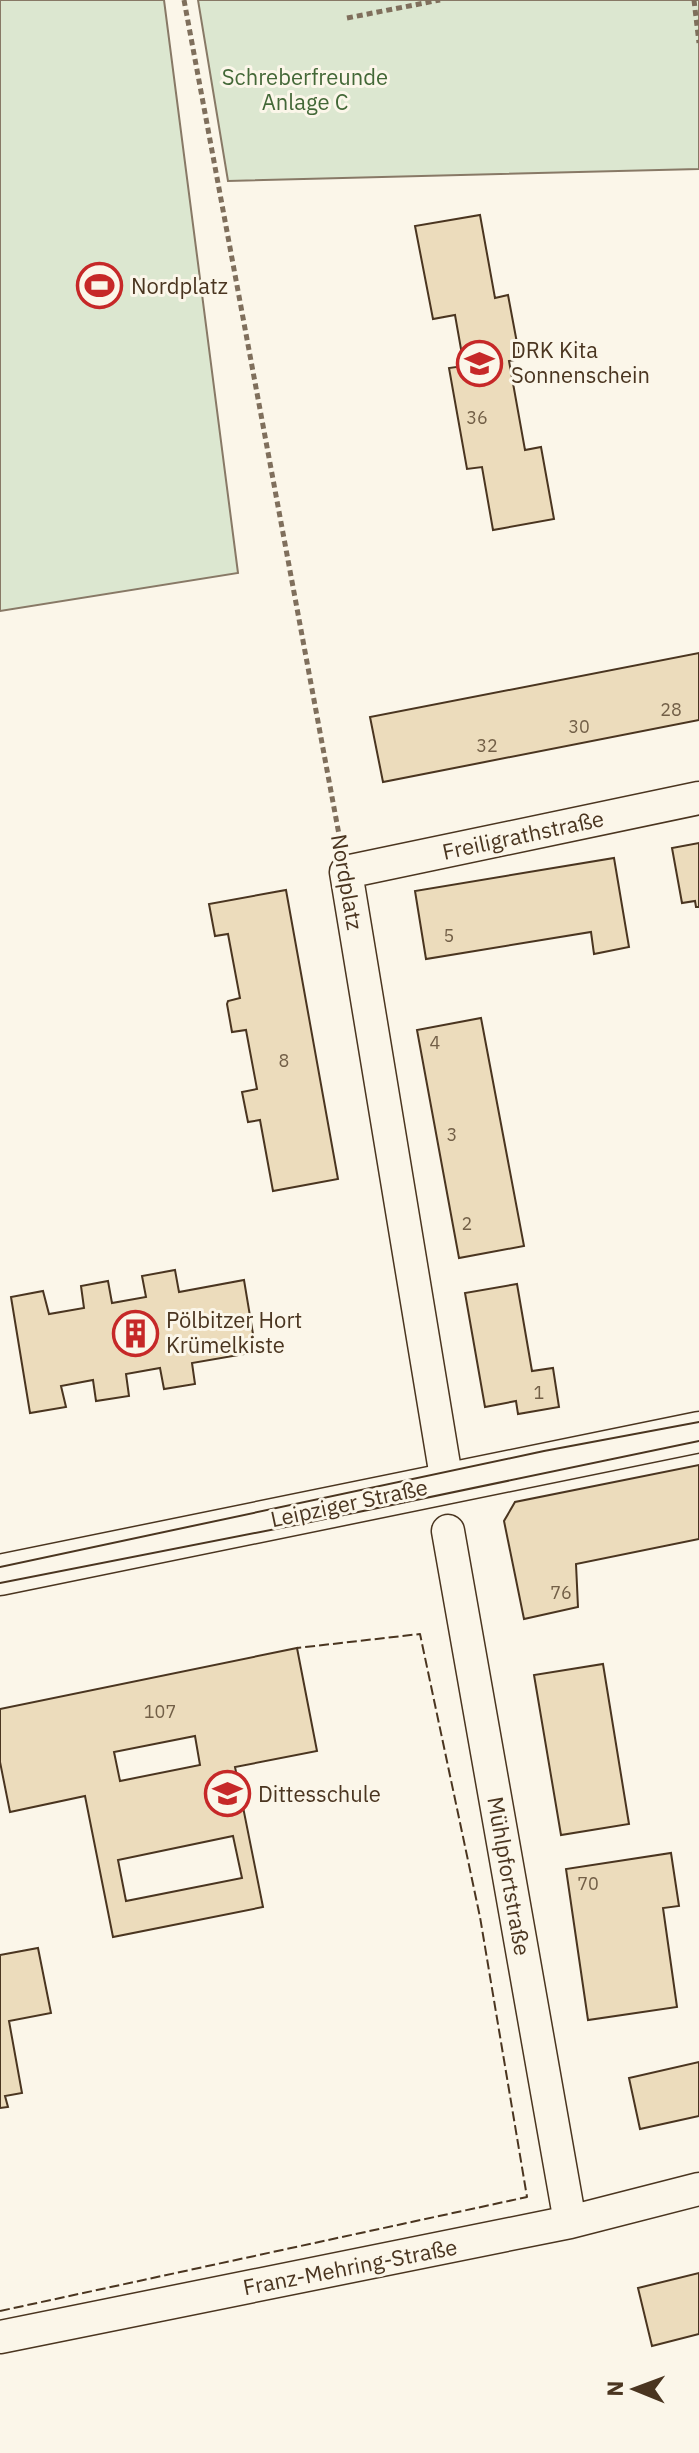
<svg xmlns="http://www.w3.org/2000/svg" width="699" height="2453" font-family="'IBM Plex Sans',sans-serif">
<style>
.green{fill:#dce7d0;stroke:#887966;stroke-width:2}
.building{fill:#ecdcbc;stroke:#4a3520;stroke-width:2;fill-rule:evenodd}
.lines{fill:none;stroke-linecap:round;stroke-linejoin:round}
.minor-casing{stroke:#4a3520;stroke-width:35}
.tertiary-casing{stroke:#4a3520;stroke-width:43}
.path{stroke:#7f6f5c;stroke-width:5;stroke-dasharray:6 4;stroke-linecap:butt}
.minor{stroke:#fbf6e9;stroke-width:32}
.tertiary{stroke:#fbf6e9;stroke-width:40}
.tram{stroke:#4a3520;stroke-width:2}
.fence{stroke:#4a3520;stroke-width:2;stroke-dasharray:10 4;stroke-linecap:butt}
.labels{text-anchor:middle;stroke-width:6;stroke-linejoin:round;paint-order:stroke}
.number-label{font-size:18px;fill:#725f47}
.park-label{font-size:22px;fill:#436837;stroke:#fbf6e9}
.poi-label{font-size:22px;fill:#4a3520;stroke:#fbf6e9;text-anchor:start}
.street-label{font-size:22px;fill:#4a3520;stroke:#fbf6e9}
</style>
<rect width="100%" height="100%" fill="#fbf6e9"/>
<path class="green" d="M0,0H164L238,573L0,611Z
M198,0H699V169L228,181Z"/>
<path class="building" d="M480,215L495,298L508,295L520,359L509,361L525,450L541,447L554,519L493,530L482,467L467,469L449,368L464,366L455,315L433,319L415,226Z
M699,653V720L383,782L370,717Z
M699,843V907H696L695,901L682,903L672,848Z
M614,858L629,947L594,954L591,932L426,959L415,891Z
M286,890L338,1179L273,1191L260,1120L248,1122L242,1092L257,1089L246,1030L232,1032L227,1004L228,1001L240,998L228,934L215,936L209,904Z
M481,1018L524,1246L459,1258L417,1030Z
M175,1270L179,1292L244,1280L256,1352L192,1363L195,1384L164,1389L160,1368L126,1374L129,1396L96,1401L93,1380L61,1386L66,1407L30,1413L11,1297L43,1291L49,1314L84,1308L81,1286L108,1281L112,1303L146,1297L142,1276Z
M517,1284L532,1371L553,1368L559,1407L518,1414L516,1401L485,1407L465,1293Z
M699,1465V1539L576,1564L578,1607L524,1619L504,1521L515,1502Z
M297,1648L317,1751L235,1767L263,1907L113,1937L85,1796L10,1812L0,1762V1709ZM195,1736L200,1765L120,1781L114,1752ZM233,1836L242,1878L126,1901L118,1860Z
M603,1664L629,1824L561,1835L534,1675Z
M671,1853L679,1906L663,1908L677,2007L588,2020L566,1869Z
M38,1948L51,2013L9,2021L22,2093L5,2096L8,2107L0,2108V1955Z
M699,2062V2116L640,2129L629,2078Z
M699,2273V2334L652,2346L638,2288Z"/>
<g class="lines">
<defs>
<path id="minor" d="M447,1483L346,872L699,798
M448,1531L570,2222
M0,2337L570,2222L699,2189"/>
<path id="tertiary" d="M0,1575L699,1432"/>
</defs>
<use href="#minor" class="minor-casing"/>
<use href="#tertiary" class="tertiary-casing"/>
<path class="path" d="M184,0L340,840
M694,0L699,43
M347,18L440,0"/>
<use href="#minor" class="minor"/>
<use href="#tertiary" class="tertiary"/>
<path class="tram" d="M0,1567L544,1451L699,1422
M0,1583L296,1525L699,1441"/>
<path class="fence" d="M0,2311L527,2197L480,1917L420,1634L297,1648"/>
</g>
<defs>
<symbol id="stadium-ring" viewBox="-11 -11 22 22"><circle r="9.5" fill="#fbf6e9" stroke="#c62828" stroke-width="1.5"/><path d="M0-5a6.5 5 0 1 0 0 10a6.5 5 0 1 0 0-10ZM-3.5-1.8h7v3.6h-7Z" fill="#c62828"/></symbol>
<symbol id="school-ring" viewBox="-11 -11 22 22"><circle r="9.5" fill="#fbf6e9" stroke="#c62828" stroke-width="1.5"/><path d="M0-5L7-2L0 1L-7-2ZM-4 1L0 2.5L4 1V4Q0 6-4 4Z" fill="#c62828"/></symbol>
<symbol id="building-ring" viewBox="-11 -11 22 22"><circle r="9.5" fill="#fbf6e9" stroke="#c62828" stroke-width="1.5"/><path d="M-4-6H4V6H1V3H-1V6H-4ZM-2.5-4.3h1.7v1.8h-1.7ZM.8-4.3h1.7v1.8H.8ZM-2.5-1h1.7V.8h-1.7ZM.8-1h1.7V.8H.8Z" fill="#c62828"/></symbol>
</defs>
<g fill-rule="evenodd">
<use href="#stadium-ring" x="74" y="260" width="51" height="51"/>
<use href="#school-ring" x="454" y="338" width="51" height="51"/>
<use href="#building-ring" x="110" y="1308" width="51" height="51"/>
<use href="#school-ring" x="202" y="1768" width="51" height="51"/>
</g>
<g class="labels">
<g class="number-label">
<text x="477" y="424">36</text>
<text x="671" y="716">28</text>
<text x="579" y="733">30</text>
<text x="487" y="752">32</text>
<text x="449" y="942">5</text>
<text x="435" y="1049">4</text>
<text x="284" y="1067">8</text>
<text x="452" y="1141">3</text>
<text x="467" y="1230">2</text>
<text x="539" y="1399">1</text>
<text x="561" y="1599">76</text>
<text x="160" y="1718">107</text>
<text x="588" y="1890">70</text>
</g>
<g class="park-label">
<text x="305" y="85">Schreberfreunde<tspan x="305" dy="25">Anlage C</tspan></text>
</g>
<g class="poi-label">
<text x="131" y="294">Nordplatz</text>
<text x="511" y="358">DRK Kita<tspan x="511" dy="25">Sonnenschein</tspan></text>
<text x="166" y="1328">Pölbitzer Hort<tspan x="166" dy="25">Krümelkiste</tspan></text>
<text x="258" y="1802">Dittesschule</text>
</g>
<g class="street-label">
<text transform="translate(523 835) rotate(-12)" y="8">Freiligrathstraße</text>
<text transform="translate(347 882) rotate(80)" y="8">Nordplatz</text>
<text transform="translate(349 1503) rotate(-12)" y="8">Leipziger Straße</text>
<text transform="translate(509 1876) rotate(80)" y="8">Mühlpfortstraße</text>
<text transform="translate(350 2267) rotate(-11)" y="8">Franz-Mehring-Straße</text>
</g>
</g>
<g transform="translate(635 2389) rotate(271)" stroke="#fbf6e9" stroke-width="6" paint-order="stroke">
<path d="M0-6L14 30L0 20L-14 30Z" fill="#4a3520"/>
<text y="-12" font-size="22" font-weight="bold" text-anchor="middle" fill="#4a3520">N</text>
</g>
</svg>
